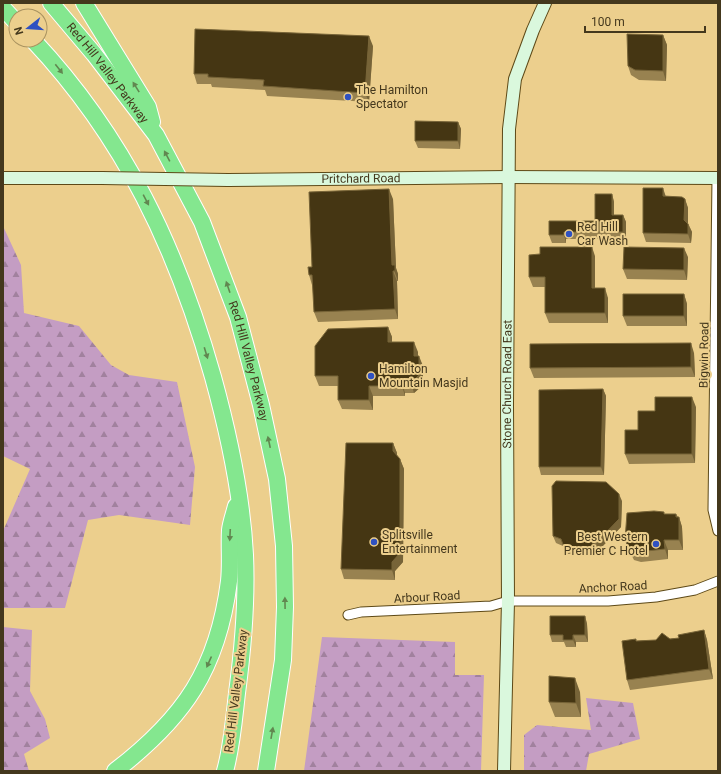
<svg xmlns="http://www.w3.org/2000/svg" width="721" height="774" font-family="Roboto,sans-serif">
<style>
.forest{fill:url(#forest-firs)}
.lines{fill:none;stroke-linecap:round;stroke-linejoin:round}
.minor-casing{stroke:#5d4917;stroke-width:11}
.secondary-casing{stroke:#5d4917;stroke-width:14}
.motorway-casing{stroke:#fff;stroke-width:18}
.minor{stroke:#fff;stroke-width:9}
.secondary{stroke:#daf8dd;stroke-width:12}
.motorway{stroke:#84e78f;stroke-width:16}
.secondary-bridge-casing{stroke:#5d4917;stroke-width:14;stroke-linecap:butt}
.secondary-bridge{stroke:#daf8dd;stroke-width:12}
.wall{fill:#988250}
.shaded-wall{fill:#776438}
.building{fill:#453613;stroke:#776438}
.oneway{fill:#618750}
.poi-dot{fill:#2f51c1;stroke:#eccf8d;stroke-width:1.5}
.labels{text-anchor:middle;stroke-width:4;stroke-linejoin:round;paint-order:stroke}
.street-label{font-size:12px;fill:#44381d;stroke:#eccf8d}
.poi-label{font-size:12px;fill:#44381d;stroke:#eccf8d;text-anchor:start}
</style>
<defs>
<pattern id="forest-firs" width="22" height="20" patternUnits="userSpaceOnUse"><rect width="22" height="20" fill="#c49dc3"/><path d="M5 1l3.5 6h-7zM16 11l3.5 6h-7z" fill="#a1819e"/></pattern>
</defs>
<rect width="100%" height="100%" fill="#eccf8d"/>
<path class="forest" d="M3,226L21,265L24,313L79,326L111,365L129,375L177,382L195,467L190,525L119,515L88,520L65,608H3V531L30,469L3,456Z
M3,627L32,630L30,691L45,719L50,738L24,754L29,771H3Z
M322,637L455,642V675H484L481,771H304Z
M586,698L633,703L640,739L589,754L586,771H524V735L537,725L591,730Z"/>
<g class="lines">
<defs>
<path id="minor" d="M717,178L713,510L718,531
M348,615L361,612L491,606L508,601H608L656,597L695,590L718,581"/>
<g id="secondary">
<path d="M3,178H102"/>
<path id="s1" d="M228,180L508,177L718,178"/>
<path id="s2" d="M504,771L508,601L507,405L509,129L515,79L533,30L545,3"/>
</g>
<g id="motorway">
<path id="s3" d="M51,3L94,54L156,135L202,222L238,317L261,405L277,479L284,546L285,607L283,660L266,771"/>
<path d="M84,3L148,107L152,122"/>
<path d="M3,8L16,22"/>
<path d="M33,40C125,138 177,249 213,377C229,435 242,495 245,555C247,601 243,648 237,693C234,719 232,746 225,771"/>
<path d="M115,771C184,718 218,669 229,581C231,564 229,547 230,530C231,522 234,514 236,506"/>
</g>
</defs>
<use href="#minor" class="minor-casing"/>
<use href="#secondary" class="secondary-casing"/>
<use href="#motorway" class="motorway-casing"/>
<use href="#minor" class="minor"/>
<use href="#secondary" class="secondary"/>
<use href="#motorway" class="motorway"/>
<defs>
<path id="secondary-bridge" d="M102,178L228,180"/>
</defs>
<use href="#secondary-bridge" class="secondary-bridge-casing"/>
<use href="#secondary-bridge" class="secondary-bridge"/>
</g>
<path class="wall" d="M663,35L667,45L666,81L639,80L631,75L628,66Z
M373,46L369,102L267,96L265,90L212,87L211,84H197L194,74Z
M458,122L461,129L460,149L418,148L415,141Z
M612,194L614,202V215H623L626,222V239H566V243H552L549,235L595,221Z
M666,196L685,199L688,208V223L692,232L691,243L646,242L643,233Z
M393,199L396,268L398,274V281H397L398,319L318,322L314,312L313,285H312L309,275L312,267Z
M595,256V288L608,298V323H549L545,313V287H533L529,277Z
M688,257L687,280L627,279L623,269Z
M684,294L687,304V326H627L623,316Z
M388,327L392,337V342L418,352V356L423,366V385L414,393H405V396H373V410L342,409L338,400V386H319L315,376Z
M694,353L695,377L534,378L530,368Z
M603,389L606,396L604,475H541L539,467Z
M696,407L695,463L629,464L625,454L638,430L655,411Z
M393,443L397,453V455L400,459L404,469L403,562L395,571V580L344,579L341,569Z
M622,501L621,527L598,551L597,550L592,554H567L563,546L556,543L553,536Z
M665,514H676L678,517H679L682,527L683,550H668V559L641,562L634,560L629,550L625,540Z
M585,616L587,624L588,642H576V647H566L564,642H552L550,635Z
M704,630L707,640L713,679L630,690L627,680L637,641L656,640L679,638Z
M580,692L581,717H555L549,702Z"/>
<path class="shaded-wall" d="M663,35L667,45L666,81L663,71Z
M369,36L373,46L369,102L365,93Z
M458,122L461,129L460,149L458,141Z
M663,188L666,197L663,196Z
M389,189L393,199L396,268L398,274V281L392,265Z
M612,194L614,202V222L612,215Z
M685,199L688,208V229L684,220Z
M623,215L626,222V239L623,232Z
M688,224L692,232L691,243L688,234Z
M564,232L566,239V243L564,235Z
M592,247L595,256V298L592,288Z
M684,248L688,257L687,280L684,270Z
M393,271L397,281L398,319L395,309Z
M605,288L608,298V323L605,313Z
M684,294L687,304V326L684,316Z
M388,327L392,337V352L388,342Z
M414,342L418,352V366L414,356Z
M691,343L694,353L695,377L691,367Z
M419,356L423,366V385L414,393L411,383Z
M402,383L405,393V396L402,386Z
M369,386L373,396V410L369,400Z
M603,389L606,396L604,475L601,467Z
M692,397L696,407L695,463L692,454Z
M393,443L397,453L396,461L393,451Z
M400,459L404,469L403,562L395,571V580L392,570V562Z
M619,494L622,501L621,527L598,551L596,543Z
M676,514L679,521V517L682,527L683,550L679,540Z
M664,540L668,550V559L665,549Z
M594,542L597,550L592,554L590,547Z
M585,616L587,624L588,642L585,635Z
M704,630L707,640L713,679L709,669Z
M573,635L576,642V647L573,640Z
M575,678L580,692L581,717L576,703Z"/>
<path class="building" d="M195,29L369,36L365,93L263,86L264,80L208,77V74H194Z
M627,34L663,35V71L635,70L628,66Z
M415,121L458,122V141H415Z
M643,188H663V196L682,197L685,199L684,220L688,224V234L643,233Z
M389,189L392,265H395V271H393L395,309L314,312L312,275H309L308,267H312L309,192Z
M595,194H612V215H623V232H564V235H549V221H595Z
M540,247H592V288H605V313H545V277H529V255L540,254Z
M624,247L684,248V270L623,269Z
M623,294H684V316H623Z
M388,327V342H414V356H419V375L411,383H402V386H369V400H338V376H315V346L328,329Z
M691,343V367L530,368V344Z
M603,389L601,467H539V390Z
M655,397H692V454H625V430H638V411H655Z
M346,443H393V451L400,459V553L392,562V570L341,569Z
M556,481L606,482L619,494V519L596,543L594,542L590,547H564L561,539L553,536L552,486Z
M654,511L664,512V514H676V517H679V540H664L665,549L637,552L630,550L625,540L627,513Z
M550,616H585V635H573V640H563V635H550Z
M704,630L709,669L627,680L622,641L636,639V641L656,640L662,633L670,639L679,638L678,635Z
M549,676L575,678L576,703L549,702Z"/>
<defs><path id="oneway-solid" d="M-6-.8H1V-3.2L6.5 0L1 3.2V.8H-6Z"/></defs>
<g class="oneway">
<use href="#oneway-solid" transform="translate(59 69) rotate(52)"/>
<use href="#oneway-solid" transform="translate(136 87) rotate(-122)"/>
<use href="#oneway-solid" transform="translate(167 156) rotate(-118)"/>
<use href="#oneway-solid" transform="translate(146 200) rotate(62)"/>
<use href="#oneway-solid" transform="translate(228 287) rotate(-109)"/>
<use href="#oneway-solid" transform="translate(206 353) rotate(73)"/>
<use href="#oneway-solid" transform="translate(269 442) rotate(-102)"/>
<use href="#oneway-solid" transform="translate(230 535) rotate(93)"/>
<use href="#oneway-solid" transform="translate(285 603) rotate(-91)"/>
<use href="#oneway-solid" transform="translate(209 662) rotate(114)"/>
<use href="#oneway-solid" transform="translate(272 733) rotate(-80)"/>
</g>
<g class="poi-dot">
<circle cx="348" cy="97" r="4"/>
<circle cx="569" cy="234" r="4"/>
<circle cx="371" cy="376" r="4"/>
<circle cx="374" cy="542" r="4"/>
<circle cx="656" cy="544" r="4"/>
</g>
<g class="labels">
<g class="street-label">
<text dy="4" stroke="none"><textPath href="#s3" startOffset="90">Red Hill Valley Parkway</textPath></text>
<text dy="4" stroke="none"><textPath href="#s1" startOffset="133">Pritchard Road</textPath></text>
<text transform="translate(704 355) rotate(-89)" y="4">Bigwin Road</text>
<text dy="4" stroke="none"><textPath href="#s3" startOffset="414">Red Hill Valley Parkway</textPath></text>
<text dy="4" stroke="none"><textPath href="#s2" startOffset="387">Stone Church Road East</textPath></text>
<text transform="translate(613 587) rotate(-3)" y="4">Anchor Road</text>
<text transform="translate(427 597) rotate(-3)" y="4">Arbour Road</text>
<text transform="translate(236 691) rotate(-83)" y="4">Red Hill Valley Parkway</text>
</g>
<g class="poi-label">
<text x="356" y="94">The Hamilton<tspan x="356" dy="14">Spectator</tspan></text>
<text x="577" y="231">Red Hill<tspan x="577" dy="14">Car Wash</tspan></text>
<text x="379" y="373">Hamilton<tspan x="379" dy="14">Mountain Masjid</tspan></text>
<text x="382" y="539">Splitsville<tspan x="382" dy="14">Entertainment</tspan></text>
<text x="648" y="541" text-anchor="end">Best Western<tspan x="648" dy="14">Premier C Hotel</tspan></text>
</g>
</g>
<rect width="721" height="774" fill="none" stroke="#44381d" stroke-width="8"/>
<g transform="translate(28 28) rotate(253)"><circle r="19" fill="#eccf8d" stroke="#a99360"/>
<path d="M0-3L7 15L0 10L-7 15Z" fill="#2f51c1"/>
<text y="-6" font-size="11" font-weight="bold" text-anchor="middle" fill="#44381d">N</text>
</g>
<path d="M585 26v6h120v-6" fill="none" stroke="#44381d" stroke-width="2"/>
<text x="591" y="26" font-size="12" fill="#44381d" stroke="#eccf8d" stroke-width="3" paint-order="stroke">100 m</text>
</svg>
